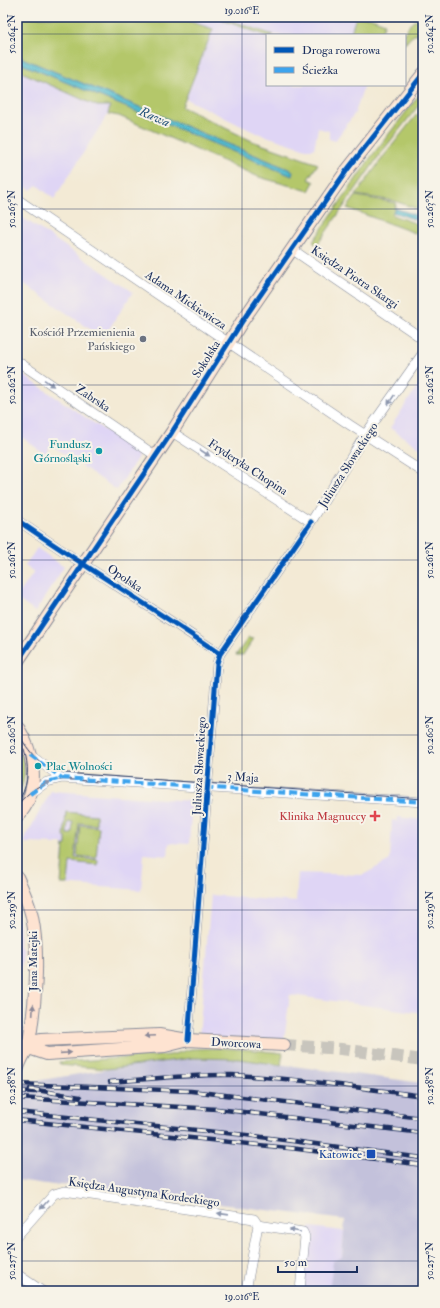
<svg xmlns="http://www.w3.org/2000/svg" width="440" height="1308" font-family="'IM FELL Double Pica',serif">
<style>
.built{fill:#dfd5f5}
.industrial{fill:#c3c1db}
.green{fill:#b4c76b;stroke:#687b64;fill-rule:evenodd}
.water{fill:#4fb9cd;stroke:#357496}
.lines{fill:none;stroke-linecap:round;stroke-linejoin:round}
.secondary-tunnel{stroke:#c8c5bd;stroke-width:12;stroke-dasharray:12 6;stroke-linecap:butt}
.street-casing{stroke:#878c9a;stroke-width:10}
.secondary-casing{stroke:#878c9a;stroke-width:14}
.street{stroke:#fff;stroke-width:9}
.secondary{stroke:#fee3d1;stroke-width:12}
.tram{stroke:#1b2f5e;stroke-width:1}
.rail-casing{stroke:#1b2f5e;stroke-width:4.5}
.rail{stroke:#f7f3e8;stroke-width:3;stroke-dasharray:9;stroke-linecap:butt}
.quiet{stroke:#3da3ed;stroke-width:4;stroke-dasharray:8 4;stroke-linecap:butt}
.cycleway-casing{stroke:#f7f3e8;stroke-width:8}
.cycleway{stroke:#0057b8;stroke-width:5}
.oneway{fill:#8d97ae}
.oneway2{fill:#8c8998}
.ticks{fill:none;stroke:#1b2f5e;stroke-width:1;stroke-opacity:0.45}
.worship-dot{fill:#6b7280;stroke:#f7f3e8;stroke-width:1.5}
.culture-dot{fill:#0f9aa8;stroke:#f7f3e8;stroke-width:1.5}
.health-dot{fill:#e0444e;stroke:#f7f3e8;stroke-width:1.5}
.transit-dot{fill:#1a4fb4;stroke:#f7f3e8;stroke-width:1.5}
.labels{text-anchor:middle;stroke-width:4;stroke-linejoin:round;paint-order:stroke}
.street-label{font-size:12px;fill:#1b2f5e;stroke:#f7f3e8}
.worship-label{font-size:12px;fill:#5b616d;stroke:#f7f3e8;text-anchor:end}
.culture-label{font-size:12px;fill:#0d838f;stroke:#f7f3e8;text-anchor:end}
.health-label{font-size:12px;fill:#be3a42;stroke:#f7f3e8;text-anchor:end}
.transit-label{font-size:12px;fill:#164399;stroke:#f7f3e8;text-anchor:end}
.water-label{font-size:13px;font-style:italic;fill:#2b587f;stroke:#f7f3e8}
.neatline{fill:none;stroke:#1b2f5e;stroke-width:1.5}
.ticks-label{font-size:10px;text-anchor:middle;fill:#1b2f5e}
</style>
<rect width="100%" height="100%" fill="#f7f3e8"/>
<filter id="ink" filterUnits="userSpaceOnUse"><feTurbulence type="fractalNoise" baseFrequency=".025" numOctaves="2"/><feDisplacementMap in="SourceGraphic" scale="8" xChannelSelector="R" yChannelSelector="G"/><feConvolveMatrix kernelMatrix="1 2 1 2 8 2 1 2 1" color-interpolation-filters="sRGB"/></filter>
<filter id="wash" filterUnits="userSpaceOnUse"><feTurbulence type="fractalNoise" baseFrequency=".012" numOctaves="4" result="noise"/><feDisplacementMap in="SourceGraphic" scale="16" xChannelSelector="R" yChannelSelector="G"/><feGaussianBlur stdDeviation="0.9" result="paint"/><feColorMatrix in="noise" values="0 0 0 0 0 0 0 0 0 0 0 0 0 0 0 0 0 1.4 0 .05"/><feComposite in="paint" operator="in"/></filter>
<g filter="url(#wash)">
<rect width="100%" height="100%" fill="#f3ead5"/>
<path class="built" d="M154,17H358L352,35H267V85H364L355,113L335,141L329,139V131L318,128L314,149H306L254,132L186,99L210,37Z
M17,70L97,106H110L108,114L54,199L37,185L31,190L17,182Z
M17,214L133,292L103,338L17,279Z
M17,371L137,452L138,457L117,490L51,445L45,454L17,434Z
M423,378V450L390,428Z
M37,548L64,567L35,612L17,599V597L34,572L25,566Z
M51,791L192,801L189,844L169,843L168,856L144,854L141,890L61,884L63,844L25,843V838Z
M398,817L423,820V1013L290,995L283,1048L199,1037L211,895L296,902L298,873L363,875L390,860L392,820L397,821Z
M17,914L20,926L19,947L22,951L17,1002Z
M310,1227L344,1231L342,1257L330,1284L329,1291H302Z"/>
<path class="industrial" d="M193,1058L239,1059L423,1083V1291H329L333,1261L342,1257L345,1220L61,1184L53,1185L17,1180V1084L153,1062Z"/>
<path class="green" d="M17,17H176L213,29L182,107L252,141L318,164L308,179L314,182L309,191L259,177L119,116L108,114L110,106H97L17,70V62L292,176L293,171L17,56Z
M356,17H369L385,23L380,35H350Z
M423,17V30L411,37L405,44V35H403C408,27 413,18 423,17Z
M223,18L273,35L267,36L222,20Z
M423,90V100L381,153L317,245L313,242L317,236L371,157Z
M417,114L423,119V211L395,201L356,195L383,157Z
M356,196L396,203L392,215L423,226V236L347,208Z
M248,638L253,639L243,655H236Z
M17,740C27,758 27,780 17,797Z
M66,812L96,815V825L79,823L75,858L98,860V865L70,862L68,884H61L64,845H66V837H64ZM68,822H73L72,834H67Z
M80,825L99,827L96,858L77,856Z
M220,1048L254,1050L283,1053L281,1065L239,1059L193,1058L107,1069L60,1065L59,1062L170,1055L191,1049Z"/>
<path class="water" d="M17,56L293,171L292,176L17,62Z
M395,208L423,218V222L393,212Z"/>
</g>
<g filter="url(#ink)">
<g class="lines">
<path class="secondary-tunnel" d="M284,1045L341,1049L423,1060"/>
<defs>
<path id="street" d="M17,199L350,425L423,472
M293,250L423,339
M17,361L156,456
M172,432L311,522
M17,520C84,566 153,608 220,654
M30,755L62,778
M30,794L47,782L62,778L423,802
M188,1040L217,663L220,654L311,522L365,435L423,353
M17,1236L54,1194L64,1191L254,1219L258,1225
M17,1274L42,1291
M246,1291L258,1225L303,1232L305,1237L300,1291"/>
<path id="secondary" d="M17,662L172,432L243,320L347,170L423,74
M17,726C34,753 42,791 17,817
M17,877C23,890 29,903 32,917C40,955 35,1010 28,1048
M17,1044L47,1054L165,1046L185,1041
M17,1070C21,1059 28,1042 41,1040L159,1035L188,1040L284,1045"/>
</defs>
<use href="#street" class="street-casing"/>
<use href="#secondary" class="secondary-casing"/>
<use href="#street" class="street"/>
<use href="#secondary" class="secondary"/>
<path class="tram" d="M17,732C30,753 40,768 66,773L423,799
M21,797C29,781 29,766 24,749
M17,805C45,774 60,779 98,782"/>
<defs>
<path id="rail" d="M110,1082C151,1079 191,1074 232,1075C296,1078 360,1088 423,1096
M17,1084L191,1091L423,1118
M30,1089L80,1097
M17,1091L35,1092
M17,1098L217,1109L423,1133
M17,1112L246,1135L423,1158
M17,1120L298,1149L423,1165"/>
</defs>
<use href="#rail" class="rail-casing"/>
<use href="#rail" class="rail"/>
<path class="quiet" d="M30,755L62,778
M30,794L47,782L62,778L423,802"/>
<defs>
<path id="cycleway" d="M17,520C84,566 153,608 220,654
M17,662L172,432L243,320L347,170L423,74
M188,1040L217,663L220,654L311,522"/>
</defs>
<use href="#cycleway" class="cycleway-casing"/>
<use href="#cycleway" class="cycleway"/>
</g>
<defs><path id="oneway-solid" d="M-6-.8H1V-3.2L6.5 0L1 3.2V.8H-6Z"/></defs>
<g class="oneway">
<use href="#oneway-solid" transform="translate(49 383) rotate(34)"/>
<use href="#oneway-solid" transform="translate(391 400) rotate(124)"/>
<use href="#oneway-solid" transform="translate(205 453) rotate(33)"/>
<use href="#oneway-solid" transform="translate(45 784) rotate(-28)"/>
<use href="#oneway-solid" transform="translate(44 1205) rotate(132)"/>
<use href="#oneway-solid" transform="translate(223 1214) rotate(-172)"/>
<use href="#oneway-solid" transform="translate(295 1231) rotate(-170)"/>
</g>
<g class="oneway2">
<use href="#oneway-solid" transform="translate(33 1010) rotate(-87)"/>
<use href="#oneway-solid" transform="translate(150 1036) rotate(177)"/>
<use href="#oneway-solid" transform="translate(66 1053) rotate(-4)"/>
</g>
</g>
<path class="ticks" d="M18,17V1291M242,17V1291M17,34H423M17,209H423M17,385H423M17,560H423M17,735H423M17,910H423M17,1086H423M17,1261H423"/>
<circle class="worship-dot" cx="143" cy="339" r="4"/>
<g class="culture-dot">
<circle cx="99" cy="451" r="4"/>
<circle cx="38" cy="766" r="4"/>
</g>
<path class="health-dot" d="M373 810h4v4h4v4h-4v4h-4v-4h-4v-4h4z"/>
<rect class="transit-dot" x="366" y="1149" width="10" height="10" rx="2"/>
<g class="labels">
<g class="street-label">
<text transform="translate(355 277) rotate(34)" y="4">Księdza Piotra Skargi</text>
<text transform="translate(186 300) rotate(34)" y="4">Adama Mickiewicza</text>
<text transform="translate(206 359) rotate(-58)" y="4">Sokolska</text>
<text transform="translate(93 398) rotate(34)" y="4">Zabrska</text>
<text transform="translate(348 465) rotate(-57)" y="4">Juliusza Słowackiego</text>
<text transform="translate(248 467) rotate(33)" y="4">Fryderyka Chopina</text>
<text transform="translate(125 578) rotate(34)" y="4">Opolska</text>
<text transform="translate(199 766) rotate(-87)" y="4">Juliusza Słowackiego</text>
<text transform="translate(243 777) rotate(4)" y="4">3 Maja</text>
<text transform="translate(33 961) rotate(-90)" y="4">Jana Matejki</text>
<text transform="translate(236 1043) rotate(3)" y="4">Dworcowa</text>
<text transform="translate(144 1192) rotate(8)" y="4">Księdza Augustyna Kordeckiego</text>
</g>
<g class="worship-label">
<text x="135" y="336">Kościół Przemienienia<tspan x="135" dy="14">Pańskiego</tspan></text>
</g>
<g class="culture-label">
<text x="91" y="448">Fundusz<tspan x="91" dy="14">Górnośląski</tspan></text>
<text x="46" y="770" text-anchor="start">Plac Wolności</text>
</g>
<g class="health-label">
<text x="366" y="820">Klinika Magnuccy</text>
</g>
<g class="transit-label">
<text x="362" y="1158">Katowice</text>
</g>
<g class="water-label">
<text transform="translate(155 116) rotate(23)" y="5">Rawa</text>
</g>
</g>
<rect width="440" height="1308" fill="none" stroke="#f7f3e8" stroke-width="44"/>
<rect x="266" y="34" width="140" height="52" fill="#f7f3e8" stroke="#9fa5b1"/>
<rect x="274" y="47" width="20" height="6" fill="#0057b8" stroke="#9fa5b1"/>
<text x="302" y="54" font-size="12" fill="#1b2f5e">Droga rowerowa</text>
<rect x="274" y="67" width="20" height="6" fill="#3da3ed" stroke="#9fa5b1"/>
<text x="302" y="74" font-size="12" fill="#1b2f5e">Ścieżka</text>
<path d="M278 1266v6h79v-6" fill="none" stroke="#1b2f5e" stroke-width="2"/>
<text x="284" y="1266" font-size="12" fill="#1b2f5e" stroke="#f7f3e8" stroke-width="3" paint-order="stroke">50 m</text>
<rect x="22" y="22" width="396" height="1264" class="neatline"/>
<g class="ticks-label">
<text x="242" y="14">19.016°E</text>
<text transform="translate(11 34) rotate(-90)" y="4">50.264°N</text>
<text transform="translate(429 34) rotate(-90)" y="4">50.264°N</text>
<text transform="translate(11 209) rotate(-90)" y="4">50.263°N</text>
<text transform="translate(429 209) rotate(-90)" y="4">50.263°N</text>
<text transform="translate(11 385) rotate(-90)" y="4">50.262°N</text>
<text transform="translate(429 385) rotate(-90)" y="4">50.262°N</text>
<text transform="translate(11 560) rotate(-90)" y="4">50.261°N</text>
<text transform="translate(429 560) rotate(-90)" y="4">50.261°N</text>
<text transform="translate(11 735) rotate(-90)" y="4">50.260°N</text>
<text transform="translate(429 735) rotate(-90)" y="4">50.260°N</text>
<text transform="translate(11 910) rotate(-90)" y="4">50.259°N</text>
<text transform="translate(429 910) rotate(-90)" y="4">50.259°N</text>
<text transform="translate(11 1086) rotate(-90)" y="4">50.258°N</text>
<text transform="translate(429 1086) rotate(-90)" y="4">50.258°N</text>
<text transform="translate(11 1261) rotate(-90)" y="4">50.257°N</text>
<text transform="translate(429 1261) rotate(-90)" y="4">50.257°N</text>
<text x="242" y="1300">19.016°E</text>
</g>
</svg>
